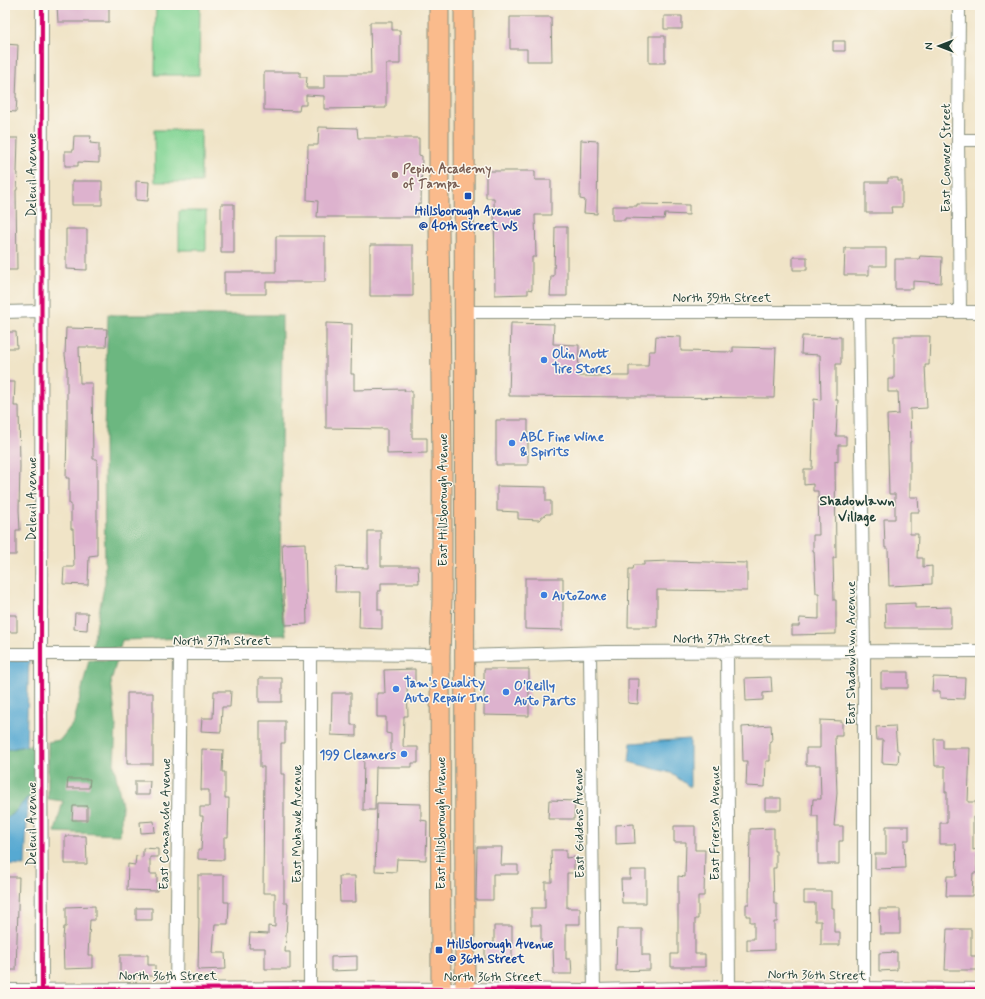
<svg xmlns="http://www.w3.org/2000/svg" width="985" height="999" font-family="Mynerve,sans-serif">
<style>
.green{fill:#86d697;stroke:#528a66}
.forest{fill:#6cb780;stroke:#467a5a}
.water{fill:#57a9d2;stroke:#3b7383}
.building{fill:#ddb2ce}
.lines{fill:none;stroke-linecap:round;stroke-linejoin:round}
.minor-casing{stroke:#88907e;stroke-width:14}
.primary-casing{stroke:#88907e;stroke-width:21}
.minor{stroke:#fff;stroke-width:12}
.primary{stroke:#fabb8c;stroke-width:19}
.cycleway-casing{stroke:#fbf7ec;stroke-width:6}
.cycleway{stroke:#d6006c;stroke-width:4}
.education-dot{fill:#8d6e63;stroke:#fbf7ec;stroke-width:1.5}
.transit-dot{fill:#1a4fb4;stroke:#fbf7ec;stroke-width:1.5}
.shop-dot{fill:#3f7fe0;stroke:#fbf7ec;stroke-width:1.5}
.labels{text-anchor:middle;stroke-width:3;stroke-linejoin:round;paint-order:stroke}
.street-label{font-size:13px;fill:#1f3d34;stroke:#fbf7ec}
.education-label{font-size:13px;font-weight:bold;fill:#785e54;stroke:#fbf7ec;text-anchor:start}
.transit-label{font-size:13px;font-weight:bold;fill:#164399;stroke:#fbf7ec}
.shop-label{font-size:13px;font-weight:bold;fill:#366cbe;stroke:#fbf7ec;text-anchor:start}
.neighbourhood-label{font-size:14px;font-weight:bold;fill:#1f3d34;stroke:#fbf7ec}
</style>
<rect width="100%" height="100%" fill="#fbf7ec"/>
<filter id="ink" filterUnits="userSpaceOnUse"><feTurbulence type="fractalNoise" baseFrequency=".025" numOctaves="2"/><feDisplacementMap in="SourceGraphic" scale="8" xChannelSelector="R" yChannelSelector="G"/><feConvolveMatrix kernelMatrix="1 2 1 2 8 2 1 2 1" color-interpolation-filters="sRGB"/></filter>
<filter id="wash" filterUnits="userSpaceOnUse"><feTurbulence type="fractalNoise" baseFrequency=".012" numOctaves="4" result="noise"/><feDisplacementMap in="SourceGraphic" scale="16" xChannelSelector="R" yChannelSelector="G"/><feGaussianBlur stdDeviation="0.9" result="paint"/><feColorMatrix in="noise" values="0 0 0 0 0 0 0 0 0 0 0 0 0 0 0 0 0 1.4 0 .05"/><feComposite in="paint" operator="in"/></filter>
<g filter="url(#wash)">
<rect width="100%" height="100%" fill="#f0e4c7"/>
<path class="green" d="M156,5H200L199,75H155Z
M154,130H201V182H155Z
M179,211H206V250H179Z"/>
<path class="forest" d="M108,314L112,315H282L280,597L286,635L122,640L120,648H92L105,582L104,431Z
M89,660H117L111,681L116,724L114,765L122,806L120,835L55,832L63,801L48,799V742L60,740L74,722Z
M35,744V798H28L12,815L5,818V750Z"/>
<path class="water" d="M5,660H29L26,746L5,750Z
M690,739V787L671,773L629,762L631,743Z
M28,797L25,866L5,865V818L12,815Z"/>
<g id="blocks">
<path class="building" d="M57,5H109V22H58Z
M664,16H682V29H664Z
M510,17H551L552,61H527V49H510Z
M370,22H392V30H400V64H386V108L324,109V96L306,95V105H300L299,111L264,110V72H300V77H307L306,88H324V74H371Z
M649,36H665V63H649Z
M833,41H845V51H833Z
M5,44L18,45L16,98H17L16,112L5,111Z
M319,127L357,128L358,138H419V155L422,156L421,204H418V217H317L318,201L307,200L308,145H318Z
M74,136H91L90,143L99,144V163L78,162V166H65V151H73Z
M5,138H18L17,173H18L17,190H16L17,270H5Z
M581,140L598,141L597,214L584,213L585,200L580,199Z
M486,171H535V180H551V215H535L536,257H532V290L528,289V294L495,295L494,198H486Z
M888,178H898V181H902V207H891L892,213H866V182H888Z
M72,181H102V205H72Z
M136,181L149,182L148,201L136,200Z
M221,204H234V253H221Z
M637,204L689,205V215L665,214L664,219L625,218V220H612V206H637Z
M555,227H567V296H550L551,276H554Z
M66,229H87V270L66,269Z
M276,236H325V282H266V294H224V272H276Z
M370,245H413V296H370Z
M845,248H886V266H869V275H844Z
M920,256L942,257L941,283L913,281V289H895V259H919Z
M793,257H807V270H793Z
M326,323L352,324L351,374H354V390L405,389L404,391H412V438H427V453L387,454V429L326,428Z
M511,323L554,324L553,344L579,345L578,376H629V366H648L649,351H655L656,336L681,337V351L733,352V347L776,348L774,398L509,396Z
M66,328L107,329L106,347H79L80,383H92L93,459H97V555L89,556L88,585L63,584L64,567H74L73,529H71V504H69V478H66L67,425V369L65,355Z
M5,332H16L17,348H5Z
M802,336L841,337V364H836V400H838L836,436H846V445H838V462L835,461L836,558H833L834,600H836V634L792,635V626H799L800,618L819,619V593H816L814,551H813V535H819L818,491H813V484L804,485V469H812L814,399L821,400L820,355L801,354Z
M894,336H930L929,365H925L927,408L910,409L911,442H910V497H918L919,512H910V534H918L917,558H923V567L932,566V584L889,586L888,548H885L884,519H895V494H889L887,415L899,414L898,392H888V379H894Z
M5,382H15L14,406H19L20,467L19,510L20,530H16V555H5Z
M496,420H528V465H496Z
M497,486L546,487V501H551V514H546L539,520L518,519V512L497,511Z
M368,531H381V566H418L419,583H381V591H378V610H382V629L359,628L360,592H335L336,567L368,568Z
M305,543L307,624L285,625L282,544Z
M669,561L747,563V591L657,590V627H628L629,569H633L634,565H644V562Z
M525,578H563V630L525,629Z
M915,603V608L951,607V628H886L885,604Z
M75,613H88L87,630L74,629Z
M5,615H17V632H5Z
M415,669V685H407L408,716H404L403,747H418V763H412V767H376L375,810H363L364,755H391V734L386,733V717H377V693H385L384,670Z
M484,669H529V716L484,715Z
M881,672H908V688H881Z
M771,677L772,692L763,693V700L746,701L745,678Z
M933,677L965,678L964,699L940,698V691H932Z
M259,678H282V702H259Z
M628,679H639L638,704L628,703Z
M214,691H231L230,707H222L221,732L201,731L202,718H213Z
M127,693H153V764H127Z
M332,693H351V725H356V736L331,735Z
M820,720L842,721V736H835L837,793L834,826H843V841H839V864H818V816H812L813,799H821L820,765H806V748H820Z
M260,721H285V743H281V774H284V903H288L285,952H290V969H265V948H249L250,933L268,934V926L275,927V893H263L264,767H260Z
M771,725L772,742L770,743V761H766L765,787L746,786L747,761H743L742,727Z
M895,726L897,750L899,751L898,764L882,763L883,740H877L876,727Z
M934,739H943V748H970L968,802H976V817H973V850L977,849V873H973L972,896H946L947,876H957L956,844H940V823H947V792H945V766H935Z
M202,749L223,750L222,772H225V798H229L228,837H224V860L198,859V850H201L203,816H200V807H209V790H201Z
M68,779H90L89,788H67Z
M135,781H150L149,795H135Z
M765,798H781V810H765Z
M549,800L575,801L574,819H548Z
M377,803L421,804V820L427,821L426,860L397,859L396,872L375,871Z
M73,806H87V820H72Z
M154,821L155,832L141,833L140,822Z
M634,824L635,843L616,844V825Z
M674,826H695V850H705L704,896H698V919H695V954H705V967H671V954H678V876L685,877L686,842H674Z
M886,826H909V840H904L905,868L875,869V854H886Z
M774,828V851H776V868H773L774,904H777V922H774V950L747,951V939H754V922H750V916H746V904H749L750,829Z
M65,836H86L87,864H65Z
M477,847H502L501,865H518V874H493V900H476Z
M143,848L158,849V857H150V874H157V891L127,890L128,864L135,865L136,856L143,857Z
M551,850H566V858L574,857V873H567V908H580V924H566V959H571L572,974H554L553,947H541V925H531V908H545V882H552Z
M630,870H646V903H622L621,879H630Z
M198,875H224V902H229L228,924H215L213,953H225L226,969L198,970L199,918H198Z
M339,876H355L356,902H340Z
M5,877H19L16,970H5Z
M804,891H831V908H834V932H840V945H821V921H815V903H804Z
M95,906V920H90L88,955H93V968L64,969L63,938L64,927H66V907Z
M136,908H152V920H136Z
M879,909H900V934H880Z
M494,926H512V960L485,959V943H494Z
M617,929H642V955H650V970L616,971Z
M947,929H971V956H978V970H945Z
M897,952V970L879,971V953Z
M120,955H148V965H155V976H120Z
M357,956V970L331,971V957Z"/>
</g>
</g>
<g filter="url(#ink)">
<use href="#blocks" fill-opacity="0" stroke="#88907e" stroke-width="1"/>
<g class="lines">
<defs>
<path id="minor" d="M959,5L958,140L960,312
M958,140H980
M859,311L864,651V994
M5,312L41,311
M464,312H980
M727,652L729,994
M590,653L594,994
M5,654H310L440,655
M465,656L606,652L980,651
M5,990L310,988L594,990L729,987L980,989
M42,994L41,654L42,5
M176,994L180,654
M310,994V654"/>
<path id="primary" d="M439,5V229L442,459V599L440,655L441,994
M464,5L465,994"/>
</defs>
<use href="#minor" class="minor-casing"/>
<use href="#primary" class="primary-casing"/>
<use href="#minor" class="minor"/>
<use href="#primary" class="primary"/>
<defs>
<path id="cycleway" d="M5,990L310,988L594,990L729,987L980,989
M42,994L41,654L42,5"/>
</defs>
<use href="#cycleway" class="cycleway-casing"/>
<use href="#cycleway" class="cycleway"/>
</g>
</g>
<circle class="education-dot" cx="395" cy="175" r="4"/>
<g class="transit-dot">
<rect x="464" y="192" width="8" height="8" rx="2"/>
<rect x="435" y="946" width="8" height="8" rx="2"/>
</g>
<g class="shop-dot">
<circle cx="544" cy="360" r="4"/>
<circle cx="512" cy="443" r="4"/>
<circle cx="544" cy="595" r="4"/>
<circle cx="396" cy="689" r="4"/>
<circle cx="506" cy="692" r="4"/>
<circle cx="404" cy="754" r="4"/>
</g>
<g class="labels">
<g class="street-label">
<text transform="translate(945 158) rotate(-90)" y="5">East Conover Street</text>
<text transform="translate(31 175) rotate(-90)" y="5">Deleuil Avenue</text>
<text x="722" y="302">North 39th Street</text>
<text transform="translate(31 499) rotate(-90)" y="5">Deleuil Avenue</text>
<text transform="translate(442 500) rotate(-90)" y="5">East Hillsborough Avenue</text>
<text x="722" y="643">North 37th Street</text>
<text x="222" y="645">North 37th Street</text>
<text transform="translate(850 653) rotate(-90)" y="5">East Shadowlawn Avenue</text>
<text transform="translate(440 823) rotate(-90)" y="5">East Hillsborough Avenue</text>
<text transform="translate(578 823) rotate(-91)" y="5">East Giddens Avenue</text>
<text transform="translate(714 823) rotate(-90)" y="5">East Frierson Avenue</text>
<text transform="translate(31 824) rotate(-90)" y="5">Deleuil Avenue</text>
<text transform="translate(164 824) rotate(-89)" y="5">East Comanche Avenue</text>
<text transform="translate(296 824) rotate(-90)" y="5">East Mohawk Avenue</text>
<text transform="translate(817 974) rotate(1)" y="5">North 36th Street</text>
<text x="168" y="980">North 36th Street</text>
<text x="493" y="981">North 36th Street</text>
</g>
<g class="education-label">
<text x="403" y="173">Pepin Academy<tspan x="403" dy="15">of Tampa</tspan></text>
</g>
<g class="transit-label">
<text x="468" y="215">Hillsborough Avenue<tspan x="468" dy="15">@ 40th Street Ws</tspan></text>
<text x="447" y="948" text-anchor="start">Hillsborough Avenue<tspan x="447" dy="15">@ 36th Street</tspan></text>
</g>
<g class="shop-label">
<text x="552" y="358">Olin Mott<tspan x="552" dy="15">Tire Stores</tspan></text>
<text x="520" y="441">ABC Fine Wine<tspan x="520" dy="15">&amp; Spirits</tspan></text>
<text x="552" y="600">AutoZone</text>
<text x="404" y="687">Tam's Quality<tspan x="404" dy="15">Auto Repair Inc</tspan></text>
<text x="514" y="690">O'Reilly<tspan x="514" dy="15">Auto Parts</tspan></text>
<text x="396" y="759" text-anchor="end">199 Cleaners</text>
</g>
<g class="neighbourhood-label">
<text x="857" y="505">Shadowlawn<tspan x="857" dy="16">Village</tspan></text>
</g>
</g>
<rect width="985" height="999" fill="none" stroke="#fbf7ec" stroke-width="20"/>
<g transform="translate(939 46) rotate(270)" stroke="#fbf7ec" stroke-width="3" paint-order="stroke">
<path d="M0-3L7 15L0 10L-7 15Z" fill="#1f3d34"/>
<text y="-6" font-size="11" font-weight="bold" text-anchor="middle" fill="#1f3d34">N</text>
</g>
</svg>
